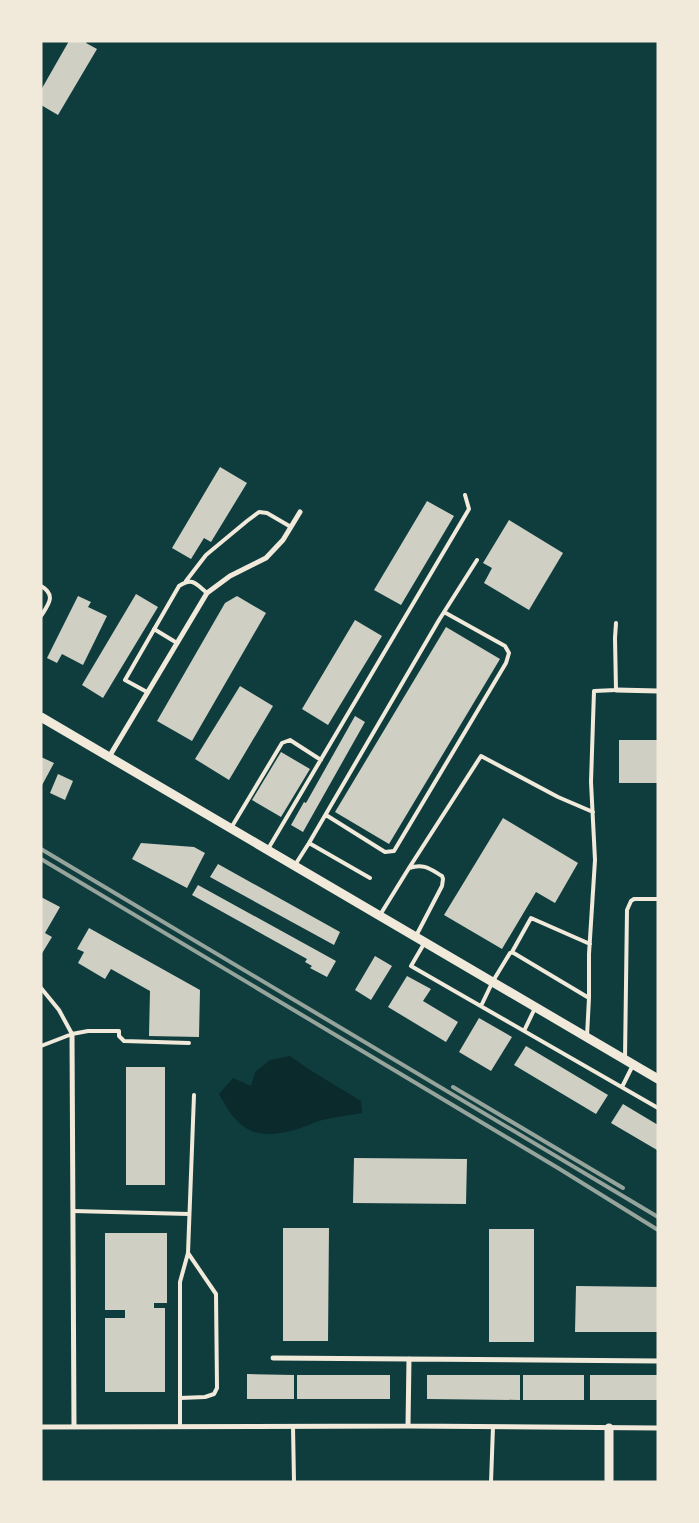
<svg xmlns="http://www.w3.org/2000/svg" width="699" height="1523" font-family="Lato,sans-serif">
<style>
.water{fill:#0a2a2b}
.building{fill:#cfcfc3}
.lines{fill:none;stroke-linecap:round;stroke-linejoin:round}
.service{stroke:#f1e9da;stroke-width:4}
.minor{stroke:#f1e9da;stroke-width:5}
.tertiary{stroke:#f1e9da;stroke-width:9}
.rail{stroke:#97a49c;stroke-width:4}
</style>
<rect width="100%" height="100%" fill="#0f3d3e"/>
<path class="water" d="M290,1056L310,1070L361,1101L362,1113C347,1116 330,1117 316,1122C310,1124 304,1127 298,1129C255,1141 239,1132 219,1094L233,1078L251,1086L255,1072L270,1060Z"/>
<path class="building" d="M69,41H87L86,43L97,49L58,115L41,105V90Z
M220,467L247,483L211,542L204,538L191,559L172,548Z
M427,501L454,516L401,605L374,590Z
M509,520L563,553L529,610L484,583L492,568L483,563Z
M136,594L158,607L103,698L82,685Z
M78,596L91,602L88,607L107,616L83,665L62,654L57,663L47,658Z
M237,596L266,613L192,741L157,721L225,603Z
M355,620L382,636L328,725L302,709Z
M446,627L500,659L389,844L335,812Z
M240,686L273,706L229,780L195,759Z
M355,716L365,722L303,832L291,825L304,802L306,803Z
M619,740H658V783H619Z
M281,752L310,769L281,817L252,800Z
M41,757L54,763L41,787Z
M58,774L73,781L65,800L50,793Z
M503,818L578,863L555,903L536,892L502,949L444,915Z
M141,843L194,847L205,853L187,888L132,859Z
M218,864L340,932L334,945L210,877Z
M198,885L336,961L327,977L310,968L312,966L305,962L307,959L192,895Z
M41,897L60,907L45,933L52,937L41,955Z
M89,928L200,990L199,1037L149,1036L150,991L111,969L105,979L78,963L84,952L77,949Z
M375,956L392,966L371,1000L355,990Z
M407,976L431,989L423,1001L458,1022L446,1042L388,1007Z
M479,1018L512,1037L491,1071L459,1052Z
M526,1046L608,1095L596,1114L514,1065Z
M126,1067H165V1185H126Z
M623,1104L658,1125L657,1150L611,1123Z
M354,1158L467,1159L466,1204L353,1203Z
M283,1228H329L328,1341H283Z
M489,1229H534V1342H489Z
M105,1233H167V1303H154V1308H165V1392H105V1318H125V1310H105Z
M576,1286L658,1287V1332H575Z
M247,1374L294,1375V1399H247Z
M297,1375H390V1399H297Z
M427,1375H520V1400L427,1399Z
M523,1375H584V1400H523Z
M590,1375H658V1400H590Z"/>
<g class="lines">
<path class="service" d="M186,581L206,555L247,521L259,512L267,513L291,527
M41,586C57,595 48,605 41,616
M154,629L177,643
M147,692L125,680L179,586C193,577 196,584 207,593
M326,815L385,852L394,851L506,663L509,653L505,646L444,612
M231,828L282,743L290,740L321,760
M309,843L439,620L477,560
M268,849L469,509L465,495
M295,865L309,843L370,878
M409,868L481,756L558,797L593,812
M380,915L409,868C424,863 430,869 442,876L443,879L442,886L416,936
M425,942L411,966L658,1108
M512,952L531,918L590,944
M41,988L59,1010L72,1034
M481,1006L493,981L510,953L512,952L589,998
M524,1031L535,1008
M587,1036L589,998V954L595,860L591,782L594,691L616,690L615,638L616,623
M41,1046L72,1034L88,1031H119V1036L124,1041L189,1043
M625,1059L627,910L631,901L634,899H658
M622,1087L633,1065
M73,1211L189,1214
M180,1398L205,1397L214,1394L217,1388L216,1294L188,1253
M293,1426L294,1482
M180,1427V1282L188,1253L194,1095
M491,1482L493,1427"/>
<path class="minor" d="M616,690L658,691
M109,757L207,593L230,576L266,558L283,540L300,512
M72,1034L74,1427
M273,1358L658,1361
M408,1426L409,1359
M41,1427L408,1426L658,1428"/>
<path class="tertiary" d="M41,717L658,1079
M609,1482V1428"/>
<path class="rail" d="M41,849L658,1217
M41,859L558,1168L658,1230
M453,1087L623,1188"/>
</g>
<rect width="699" height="1523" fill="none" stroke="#f1e9da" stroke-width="85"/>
</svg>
